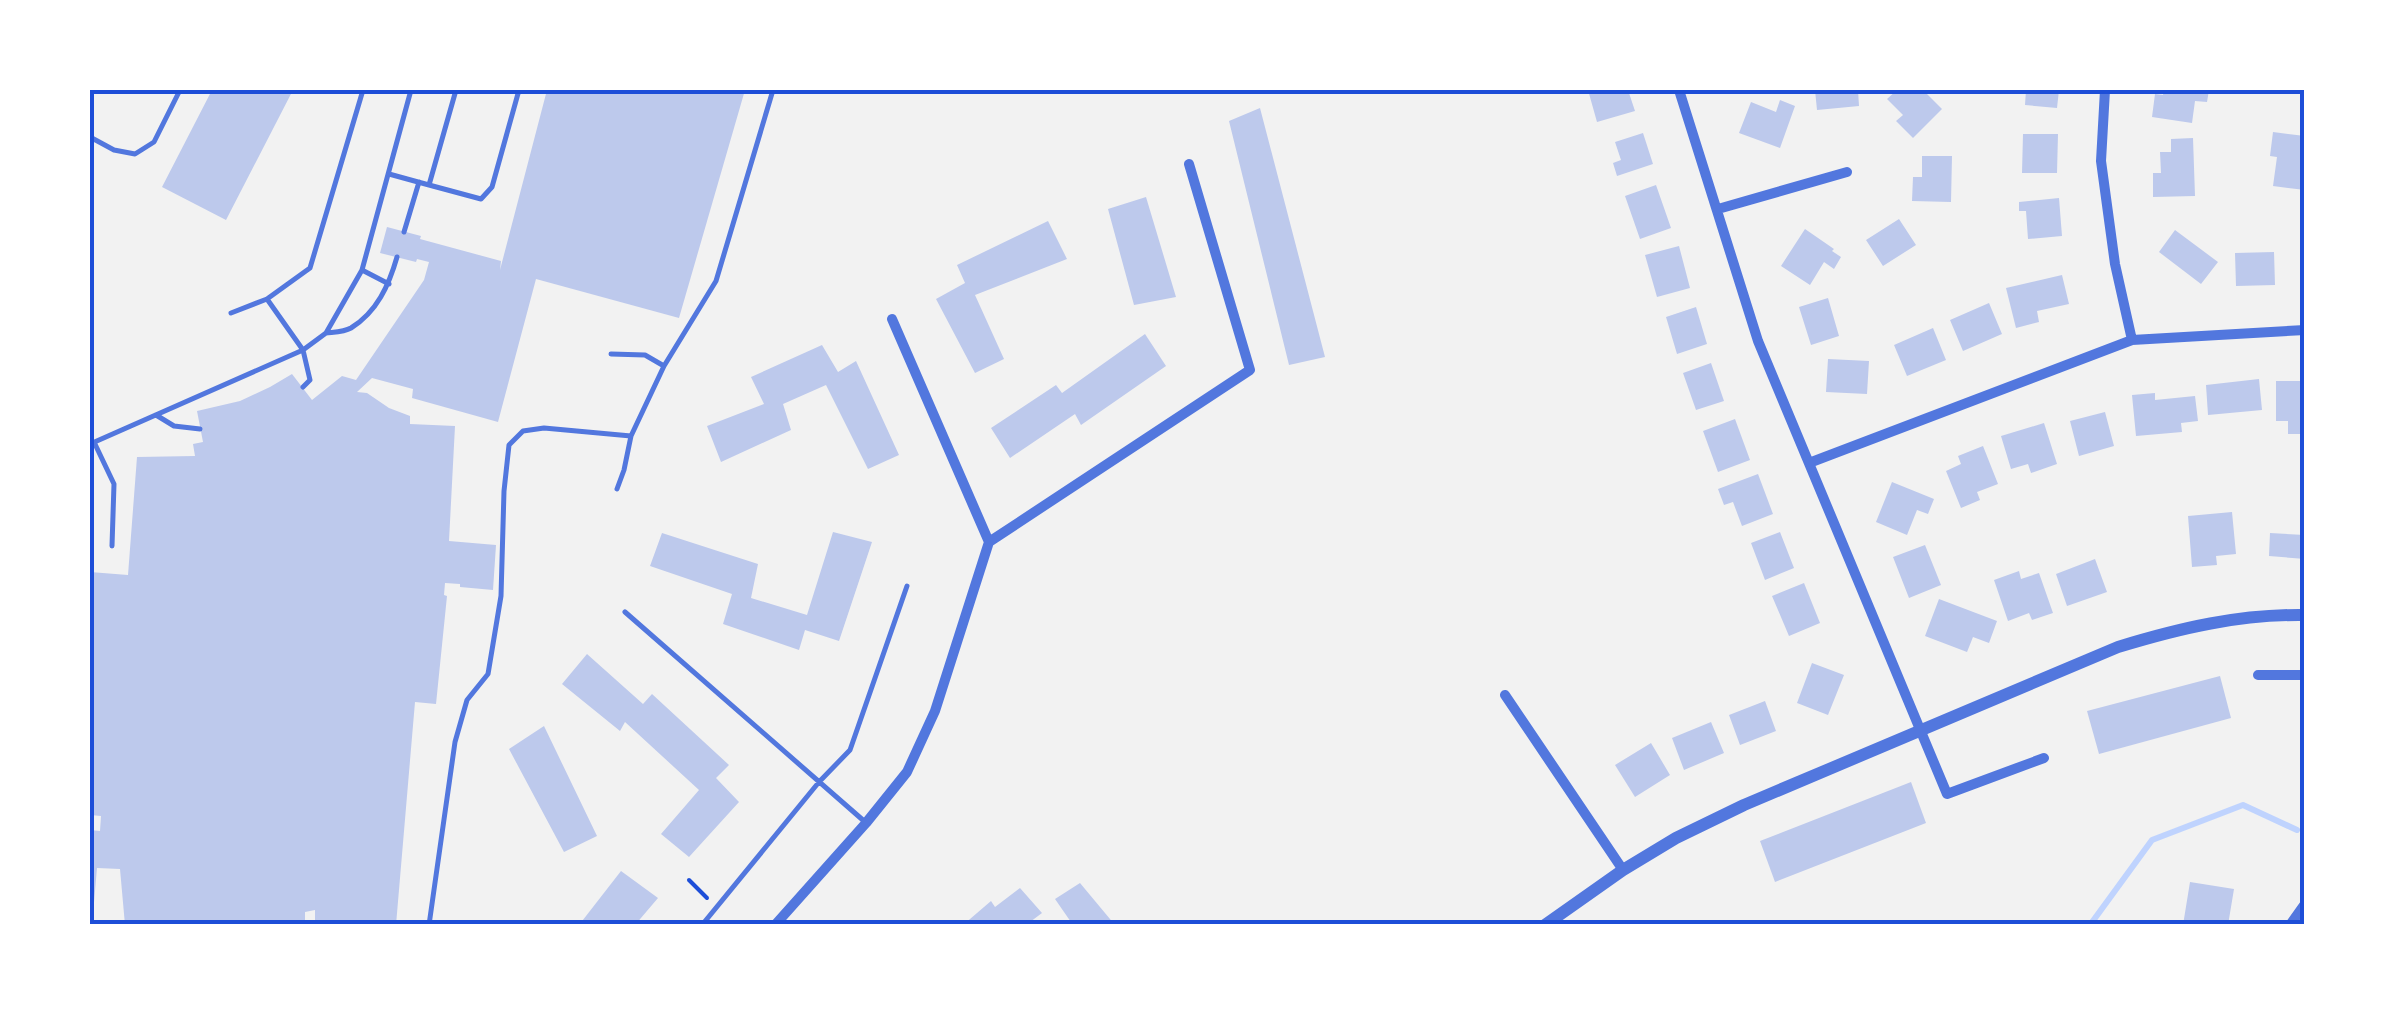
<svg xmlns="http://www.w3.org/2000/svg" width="2395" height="1015" font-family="Rubik,sans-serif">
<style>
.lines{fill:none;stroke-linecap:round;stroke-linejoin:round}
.stream{stroke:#bfd3fe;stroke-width:6}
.building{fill:#bdc9ec}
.path{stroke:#1d4ed8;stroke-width:4}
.service{stroke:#5277de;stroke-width:5}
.minor{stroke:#5277de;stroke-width:10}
.tertiary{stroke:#5277de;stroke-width:12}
.neatline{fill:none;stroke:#1d4ed8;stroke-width:4}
</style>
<rect width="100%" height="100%" fill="#f2f2f2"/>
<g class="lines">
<path class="stream" d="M2090,925L2152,840L2243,805L2297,830"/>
</g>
<path class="building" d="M212,90H293L226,220L162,187Z
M547,90H745L679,318L536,279L498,422L412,398L413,389L372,378L357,392L367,393L389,408L410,416V424L455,426L449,541L496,545L493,590L460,587V584L445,583L444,595L447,596L436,704L415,702L396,925L315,923V910L305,912V925H125L120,869L97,868L93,914H90V830L100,831L101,816L90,815V572L128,575L137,457L195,456L193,444L203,442L197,411L240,401L270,387L292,374L312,400L342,376L356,380L424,280L429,262L417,259L416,262L380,253L387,227L421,236L420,239L501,261L500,270Z
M1588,90H1628L1635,111L1597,122Z
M1815,90H1858L1859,106L1817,110Z
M1897,90H1923L1942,109L1913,138L1896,121L1903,115L1887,99Z
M2026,90H2059L2057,108L2025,105Z
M2164,90H2209L2207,102L2195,101L2192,123L2152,117L2155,94L2163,95Z
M1780,100L1795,106L1780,148L1739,133L1751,102L1776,112Z
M1260,108L1325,357L1289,365L1229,121Z
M2273,132L2305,136V190L2273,186L2277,157L2270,156Z
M1643,133L1653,164L1617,176L1613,163L1621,160L1615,142Z
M2023,134H2058L2057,173H2022Z
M2193,138L2195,196L2153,197V173H2161L2160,152H2171V139Z
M1922,156H1952L1951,202L1912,201L1913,177H1922Z
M1656,185L1671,228L1640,239L1625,196Z
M1146,197L1176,297L1134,305L1108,209Z
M2059,198L2062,236L2028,239L2026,211H2019V202Z
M1899,219L1916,245L1883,266L1866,240Z
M1048,221L1067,259L975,295L1004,359L975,373L936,299L965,283L957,265Z
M1805,229L1834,249L1832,251L1841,257L1834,269L1824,262L1810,285L1781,266Z
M2175,230L2218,262L2201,284L2159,252Z
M1679,246L1690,288L1657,297L1645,255Z
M2274,252L2275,285L2236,286L2235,253Z
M2062,275L2069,304L2037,311L2039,322L2016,328L2006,288Z
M1828,298L1839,336L1811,345L1799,307Z
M1989,303L2002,334L1963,351L1950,320Z
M1696,307L1707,344L1677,354L1666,317Z
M1933,328L1946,360L1907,376L1894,345Z
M1145,334L1166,366L1081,425L1075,414L1010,458L991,428L1056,385L1062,393Z
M822,345L838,372L856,361L899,455L868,469L826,385L783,404L791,430L721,462L707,426L764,404L751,377Z
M1828,359L1869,361L1867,394L1826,392Z
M1711,363L1724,401L1696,410L1683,373Z
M2259,379L2262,410L2208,415L2206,385Z
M2276,381H2305V434H2288V421H2276Z
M2155,393V400L2195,396L2198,421L2181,423L2182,432L2136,436L2132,395Z
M2105,412L2114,446L2079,456L2070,421Z
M1735,419L1750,460L1718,472L1703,431Z
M2044,423L2057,464L2031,473L2028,464L2011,469L2001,436Z
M1983,446L1998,484L1977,492L1980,500L1961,508L1946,471L1961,464L1958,456Z
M1758,474L1773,514L1742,526L1733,502L1724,505L1718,489Z
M1892,482L1934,499L1928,514L1917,510L1907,535L1876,522Z
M2232,512L2236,554L2216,556L2217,565L2192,567L2188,516Z
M833,532L872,542L839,641L805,630L799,650L723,624L732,594L650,566L662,533L758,564L751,598L807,615Z
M1780,532L1794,568L1765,580L1751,543Z
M2270,533L2305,535V559L2269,556Z
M1925,545L1941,585L1909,598L1893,557Z
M2095,559L2107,592L2067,606L2056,574Z
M2019,571L2021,579L2039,573L2053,613L2032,620L2029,613L2008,621L1994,580Z
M1804,583L1820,623L1789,636L1772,596Z
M1939,599L1997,621L1989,643L1973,637L1967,652L1925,636Z
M587,654L643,704L652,694L729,765L716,778L739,802L689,857L661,834L699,790L625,722L620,731L562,684Z
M1812,663L1844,675L1828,715L1797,703Z
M2220,676L2231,718L2099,754L2087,711Z
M1765,701L1776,731L1740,745L1729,715Z
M1711,722L1724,753L1684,770L1672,738Z
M544,726L597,836L564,852L509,749Z
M1651,743L1670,775L1635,797L1615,765Z
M1911,782L1926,823L1775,882L1760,841Z
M621,871L658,898L635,925H579Z
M2190,882L2234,889L2228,925H2183Z
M1080,883L1115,925H1073L1055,899Z
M1020,888L1042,913L1026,925H963L991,901L995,907Z"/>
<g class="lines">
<path class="path" d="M689,880L707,898"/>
<path class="service" d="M456,90L429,185L481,199L492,187L519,90
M90,137L114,150L135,154L154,142L180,90
M389,174L429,185
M404,232L419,182
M362,270L389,284
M267,299L303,350L310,380L303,387
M231,313L267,299L310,268L363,90
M326,333C334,332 344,332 351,328C377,312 389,285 397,257
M611,354L645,355L664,366
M156,415L174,426L200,429
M94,442L114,484L112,546
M90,444L303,350L326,333L362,270L411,90
M617,489L624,470L631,436L664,366L716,281L773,90
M625,612L864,821
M429,925L455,742L467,700L488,674L501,596L504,491L509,445L523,431L544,428L631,436
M702,925L819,782L850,750L907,586"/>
<path class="minor" d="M1679,90L1758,341L1947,794L2044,758
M2105,90L2101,161L2115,264L2132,340
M1718,209L1847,172
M892,319L989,542
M1809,463L2132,340L2305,330
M2258,675H2305
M1505,695L1623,870
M775,925L866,823L907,772L935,711L989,542L1250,370L1189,164
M2290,925L2305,904"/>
<path class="tertiary" d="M1545,925L1623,870L1676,838L1744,805L2118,647C2180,628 2240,614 2305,615"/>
</g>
<rect width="2395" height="1015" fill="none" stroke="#ffffff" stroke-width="185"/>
<rect x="92" y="92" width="2210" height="830" class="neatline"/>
</svg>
